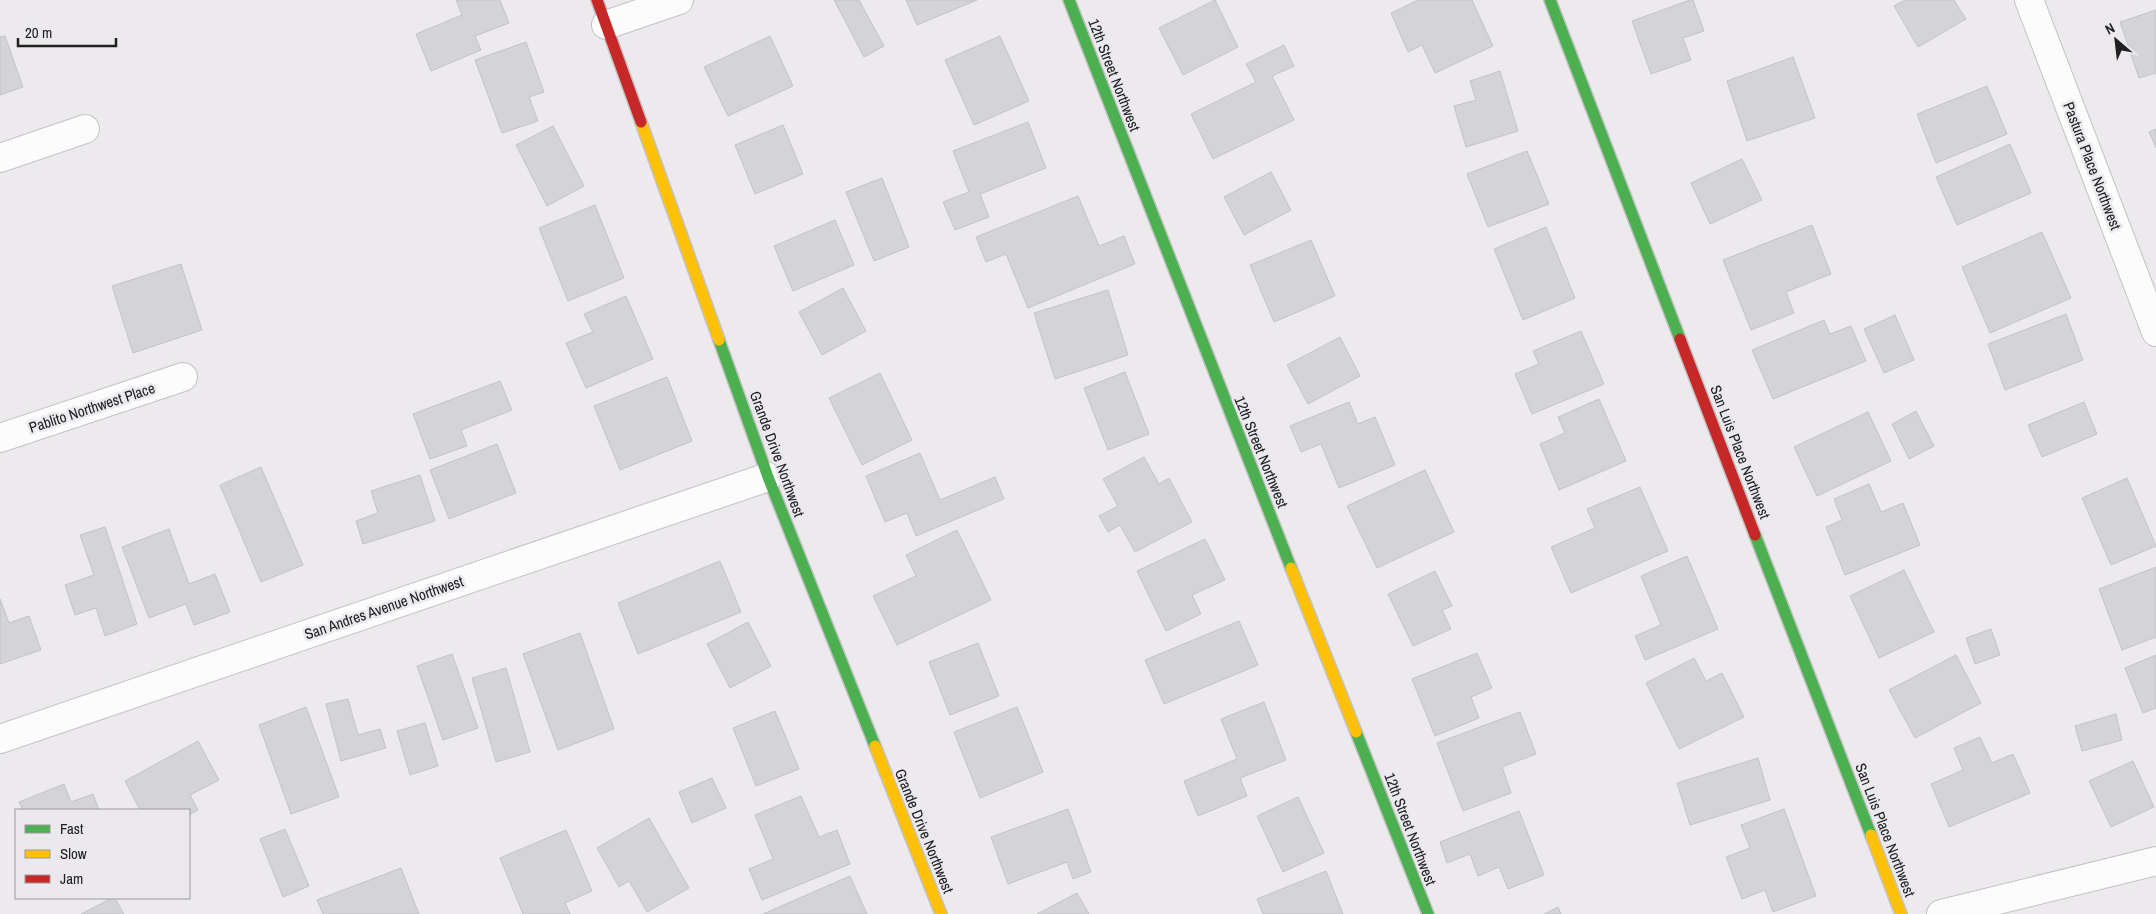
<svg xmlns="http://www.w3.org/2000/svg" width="2156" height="914" font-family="'Archivo Narrow',sans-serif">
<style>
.building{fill:#d4d3d5;stroke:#c4c3c5}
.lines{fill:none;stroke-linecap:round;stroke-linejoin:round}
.street-casing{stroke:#c3c2c4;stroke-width:30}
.fast-casing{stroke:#c3c2c4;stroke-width:14}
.slow-casing{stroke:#c3c2c4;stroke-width:14}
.jam-casing{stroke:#c3c2c4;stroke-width:14}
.street{stroke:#fcfcfc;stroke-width:28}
.fast{stroke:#4caf50;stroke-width:11}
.slow{stroke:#ffc107;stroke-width:11}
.jam{stroke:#c62828;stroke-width:11}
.labels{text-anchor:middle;stroke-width:5;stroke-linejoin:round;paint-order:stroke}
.street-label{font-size:15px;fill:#202021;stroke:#ece9ee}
</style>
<rect width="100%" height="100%" fill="#eceaed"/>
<path class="building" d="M456,0H500L509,23L475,36L481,50L431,71L416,34L462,15Z
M834,0H859L884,46L864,57Z
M906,0H977L917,25Z
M1215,0L1238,47L1183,75L1159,28Z
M1418,0H1472L1493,46L1435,73L1422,45L1408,52L1391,13Z
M1690,0H1693L1704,31L1683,38L1691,60L1651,74L1632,21Z
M1905,0H1954L1966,19L1918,47L1894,6Z
M2156,10V73L2139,78L2120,22Z
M5,36L23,87L0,95V37Z
M770,36L793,86L728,116L704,67Z
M1000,36L1029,101L974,125L945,60Z
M526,42L544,92L529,97L538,121L502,133L475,60Z
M1284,45L1294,66L1272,76L1294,120L1213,159L1191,114L1256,82L1246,64Z
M1793,57L1815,118L1747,141L1727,81Z
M1500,71L1518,131L1466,147L1454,106L1476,100L1470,81Z
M1987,86L2007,134L1936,163L1917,114Z
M1028,122L1046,168L980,194L989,217L955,230L943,202L969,192L953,151Z
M783,125L803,174L755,194L735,145Z
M553,126L584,186L547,206L516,145Z
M2156,129V148L2149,132Z
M2010,144L2031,193L1957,225L1936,177Z
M1527,151L1549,204L1488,227L1467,174Z
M1742,159L1762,200L1710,224L1691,183Z
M1271,172L1291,210L1244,235L1224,197Z
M882,178L909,247L874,261L846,192Z
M1078,196L1099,246L1124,236L1135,264L1028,308L1006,254L986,262L976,237Z
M595,205L624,278L568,301L539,228Z
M835,220L854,265L793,291L774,246Z
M1812,225L1831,274L1786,292L1794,313L1751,330L1723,260Z
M1546,227L1575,298L1523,320L1494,249Z
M2042,232L2071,298L1990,333L1962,267Z
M1311,240L1335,296L1274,322L1250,265Z
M181,264L202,330L133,353L112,286Z
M843,288L866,331L822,355L799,312Z
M1108,290L1128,355L1055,379L1034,313Z
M626,296L653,359L586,388L566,343L593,332L584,314Z
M2066,314L2083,360L2005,390L1988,344Z
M1895,315L1914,360L1884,373L1864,329Z
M1824,320L1830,334L1851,326L1866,361L1773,399L1752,350Z
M1581,331L1604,384L1532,414L1515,374L1539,364L1533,351Z
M1340,337L1360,376L1308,404L1287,365Z
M1125,372L1149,434L1108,450L1084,388Z
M880,373L912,440L862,465L829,398Z
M667,377L692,441L620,470L594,406Z
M500,381L512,410L461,430L467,446L430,459L413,414Z
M1599,399L1626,461L1559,490L1540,444L1565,433L1558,417Z
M1349,402L1358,424L1375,417L1395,465L1339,488L1321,444L1301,452L1290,426Z
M2084,402L2097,434L2042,457L2028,425Z
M1916,411L1934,446L1909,459L1892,424Z
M1868,412L1891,461L1817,496L1794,447Z
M497,444L516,493L449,519L430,470Z
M920,453L940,500L995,477L1004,499L916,536L907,513L885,522L866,476Z
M1144,457L1159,484L1169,478L1192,522L1135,552L1120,525L1108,532L1099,516L1118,506L1103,479Z
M261,467L303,565L261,582L220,485Z
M1425,470L1454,532L1377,568L1347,506Z
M420,475L435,521L363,544L356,521L378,513L371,491Z
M2127,478L2156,546L2111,565L2082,498Z
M1869,484L1881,512L1903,503L1920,545L1845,575L1826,527L1842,520L1834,499Z
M1640,487L1668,551L1571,593L1551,547L1595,528L1587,509Z
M105,527L137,624L105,636L96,608L75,615L65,585L94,575L80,535Z
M169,529L189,584L215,574L230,612L194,625L186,604L149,618L122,547Z
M957,530L991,600L897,645L873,596L916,576L906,555Z
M1205,539L1225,580L1192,595L1201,614L1166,631L1137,571Z
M1687,556L1718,629L1645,660L1635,636L1661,625L1641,576Z
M720,561L741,612L638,654L618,603Z
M2156,567V637L2122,650L2099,589Z
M1904,570L1934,632L1879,658L1850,596Z
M1435,571L1452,606L1442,610L1451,629L1413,646L1388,594Z
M0,599L9,623L29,616L41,650L0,664Z
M1239,621L1258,665L1164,704L1145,660Z
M748,622L771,666L730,688L707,644Z
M1991,629L2000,655L1975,664L1966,638Z
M580,633L614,729L558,750L523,654Z
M978,643L999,696L950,715L929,662Z
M1477,653L1492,688L1471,697L1479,718L1435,736L1412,679Z
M452,654L478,728L443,740L417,666Z
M1956,655L1981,703L1915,738L1889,690Z
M2156,655V708L2143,713L2125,668Z
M1694,658L1706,681L1722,673L1744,717L1679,749L1646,683Z
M506,668L530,752L496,762L472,678Z
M348,699L358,735L380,729L386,748L341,761L326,704Z
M1264,702L1286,760L1240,778L1247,796L1198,816L1184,781L1237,759L1221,719Z
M306,707L339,797L291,814L259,725Z
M1017,707L1043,772L980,798L954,732Z
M775,711L799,769L756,786L733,728Z
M1520,712L1536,754L1502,767L1511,793L1463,811L1437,743Z
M2116,714L2122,740L2082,751L2075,726Z
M425,723L438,766L410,775L397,731Z
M1980,737L1992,763L2013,754L2030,793L1949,827L1931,784L1963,770L1954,748Z
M198,741L219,780L190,795L198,810L189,815V810H140L125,781Z
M1758,758L1770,800L1690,825L1677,783Z
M2133,761L2154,807L2111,827L2089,781Z
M712,778L726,808L692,823L679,792Z
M64,784L71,802L93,794L99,810H23L19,802Z
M801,796L819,837L837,830L850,864L762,900L749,869L773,859L755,815Z
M1298,797L1324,853L1283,872L1257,816Z
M1068,809L1091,872L1073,879L1067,862L1008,884L991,837Z
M1784,809L1816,896L1773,912L1765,890L1742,899L1726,857L1750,848L1741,825Z
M1519,811L1544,875L1508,889L1499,867L1478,876L1470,854L1447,863L1440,842Z
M649,818L689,888L647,912L629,881L619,887L597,848Z
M285,829L309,886L283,897L260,839Z
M566,830L592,891L565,903L570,914H523L500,858Z
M401,868L419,914H323L317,900Z
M1326,871L1343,914H1263L1257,899Z
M850,876L867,914H763Z
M1077,893L1089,914H1037Z
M112,898H115L124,914H81Z
M1558,907L1561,914H1544Z"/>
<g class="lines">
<defs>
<path id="street" d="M2029,0L2156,332
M606,25L679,0
M0,158L85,129
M0,438L183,377
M0,739L768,477
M1941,914L2156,861"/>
<path id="fast" d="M1069,0L1291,568
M1550,0L1680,339
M719,340L768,477L875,746
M1755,535L1871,835
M1356,732L1428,914"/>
<path id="slow" d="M641,122L719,340
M1291,568L1356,732
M875,746L941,914
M1871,835L1901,914"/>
<path id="jam" d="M597,0L641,122
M1680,339L1755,535"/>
</defs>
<use href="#street" class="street-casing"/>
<use href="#fast" class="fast-casing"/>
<use href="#slow" class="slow-casing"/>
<use href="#jam" class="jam-casing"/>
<use href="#street" class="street"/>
<use href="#fast" class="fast"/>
<use href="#slow" class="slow"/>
<use href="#jam" class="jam"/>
</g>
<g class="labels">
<g class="street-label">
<text transform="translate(1114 75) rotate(69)" y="5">12th Street Northwest</text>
<text transform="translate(2092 166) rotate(69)" y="5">Pastura Place Northwest</text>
<text transform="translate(92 408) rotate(-18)" y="5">Pablito Northwest Place</text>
<text transform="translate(1261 452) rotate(68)" y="5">12th Street Northwest</text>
<text transform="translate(1740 452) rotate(69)" y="5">San Luis Place Northwest</text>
<text transform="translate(777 454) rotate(70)" y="5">Grande Drive Northwest</text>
<text transform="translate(384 608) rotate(-19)" y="5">San Andres Avenue Northwest</text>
<text transform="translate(1410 829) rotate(69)" y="5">12th Street Northwest</text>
<text transform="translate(1885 830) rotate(69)" y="5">San Luis Place Northwest</text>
<text transform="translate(924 831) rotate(68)" y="5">Grande Drive Northwest</text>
</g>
</g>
<rect x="15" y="809" width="175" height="90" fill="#ece9ee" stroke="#9a999c"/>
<rect x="25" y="825" width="25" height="8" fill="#4caf50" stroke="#9a999c"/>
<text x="60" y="834" font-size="15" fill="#202021">Fast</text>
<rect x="25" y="850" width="25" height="8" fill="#ffc107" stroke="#9a999c"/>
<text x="60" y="859" font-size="15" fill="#202021">Slow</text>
<rect x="25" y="875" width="25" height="8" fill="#c62828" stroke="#9a999c"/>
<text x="60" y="884" font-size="15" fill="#202021">Jam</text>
<g transform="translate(2116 40) rotate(332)" stroke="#ece9ee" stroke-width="4" paint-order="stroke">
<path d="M0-4L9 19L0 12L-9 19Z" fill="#202021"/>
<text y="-8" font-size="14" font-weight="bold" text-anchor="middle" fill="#202021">N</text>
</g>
<path d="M18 38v8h98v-8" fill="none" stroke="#202021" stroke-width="2.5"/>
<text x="25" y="38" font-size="15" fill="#202021" stroke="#ece9ee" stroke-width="4" paint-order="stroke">20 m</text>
</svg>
